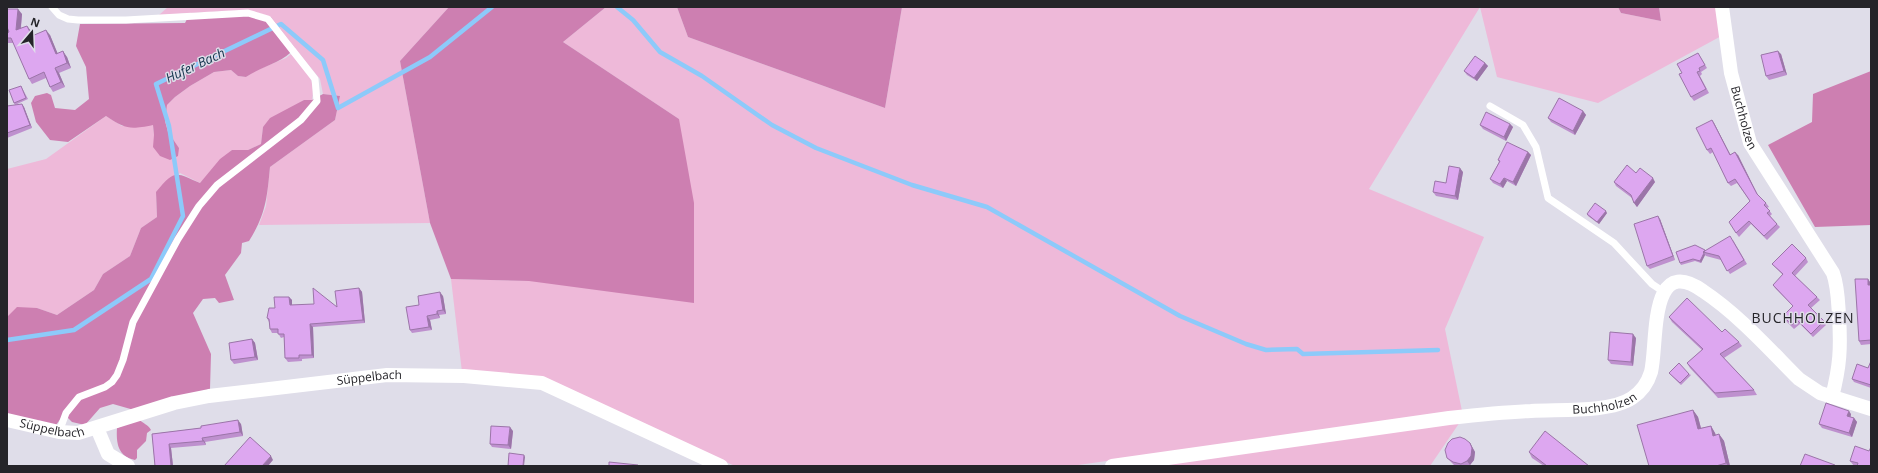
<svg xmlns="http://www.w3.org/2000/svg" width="1878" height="473" font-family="'Open Sans',sans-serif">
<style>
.green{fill:#eeb9d9}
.forest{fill:#cd7fb1}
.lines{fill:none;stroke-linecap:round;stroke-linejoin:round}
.stream{stroke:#8dcafa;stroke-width:4.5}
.lane{stroke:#fff;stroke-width:7}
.street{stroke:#fff;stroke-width:14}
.wall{fill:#be90ce}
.shaded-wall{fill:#9b75a8}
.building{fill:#dda7f0;stroke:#9b75a8}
.labels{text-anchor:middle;stroke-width:3;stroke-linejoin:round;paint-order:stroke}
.street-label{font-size:12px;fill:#252429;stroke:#dfdde9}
.water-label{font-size:13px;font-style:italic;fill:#13344d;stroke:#dfdde9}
.quarter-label{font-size:14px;letter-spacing:1px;fill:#252429;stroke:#dfdde9}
</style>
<rect width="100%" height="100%" fill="#dfdde9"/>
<path class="green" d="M168,7H449L400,61L430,223L259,225L266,206L270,167L335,120L340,96L323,94L320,79L285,36L248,10L159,15Z
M606,7H677L688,37L885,108L902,7H1618L1621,13L1661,21L1659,7H1721L1725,34L1598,103L1497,77L1480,7L1369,189L1484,237L1445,329L1462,411L1071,466H735L544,381L462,372L451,279L529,281L679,119L563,42Z
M291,54C306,70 316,77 312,100H304L263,127L261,144L248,150H232L200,183L180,173L156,192L157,217L141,228L130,256L103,274L94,290L57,315L37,308L7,317V169L46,159L106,116L122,126L153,125L154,135V147L179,148L168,132L165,121L167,105L175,97L190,86L214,72L231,70L238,76L246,77L255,71L286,58Z
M1460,422L1430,466H1139Z"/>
<path class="forest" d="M449,7H606L563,42L679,119L694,203V303L529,281L451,279L430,223L400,61Z
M677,7H902L885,108L688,37Z
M1618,7H1659L1661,21L1621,13Z
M248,10L271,17L295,48C283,63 262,66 246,77L238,76L231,70L214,72L190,86L175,97L167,105L165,121L168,132L179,148L178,156L170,160L160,156L153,147L154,135L153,125C129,130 126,129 106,116L68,142L50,140L36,122L31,103L35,96L47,93L51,95L55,108L75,110L89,99L86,67L76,46L80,24L185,23L190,13Z
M1871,71V225L1815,227L1768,145L1812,122L1813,94Z
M323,94L340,96L335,120L270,167C267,198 266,214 249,241L242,243L241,253L225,275L234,300L219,303L215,298L203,299L193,313L211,354L210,389L134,410L113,404L100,408L85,425L72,422L64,414L56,425L7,415V317L17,307L37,308L57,315L94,290L103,274L130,256L141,228L157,217L156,192C175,169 175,172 200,183L220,159L232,150H248L261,144L263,127L270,118L304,100H312Z
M139,419C143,424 148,424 151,430L147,433L146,441L137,450V458L135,460C118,457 116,443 117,428Z"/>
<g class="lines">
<path class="stream" d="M617,7L633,20L660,52L702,76L772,125L816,148L912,185L987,207L1180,316L1246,344L1266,350L1297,349L1303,354L1438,350
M7,340L74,330L151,279L183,216L169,126L156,84L281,24L323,60L338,108L430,57L492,7"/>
<path class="lane" d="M52,7L59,15L68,19L78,20H126L248,13L268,19L315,79L317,101L301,120L217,185L199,206L178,239L133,322L123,360L117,375L112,382L105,387L79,397L66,413L59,432
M1490,106L1523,125L1536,147L1548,198L1614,243L1652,284L1664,292"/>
<g class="street">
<path id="s1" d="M1722,7L1731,73L1750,143L1833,273C1838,287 1838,301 1839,316C1841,348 1840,366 1832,397"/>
<path id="s2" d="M7,420L59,432L78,433L174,403L209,396L387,375L464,376L542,383L721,466"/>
<path d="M97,428L108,454L128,466"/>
<path id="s3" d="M1112,466L1449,418C1476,415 1503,412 1531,411C1557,409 1610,413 1632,398C1641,392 1648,382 1651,372C1658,344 1648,252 1703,291C1739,315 1769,349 1799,379L1820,393L1871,409"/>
</g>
</g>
<path class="wall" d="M7,9L22,14L21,28L27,26L33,35H50L57,53L67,57L71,68L59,73L65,87L53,92L50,87L46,78L32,84L29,79L14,43H7V33H8H7Z
M1698,53L1707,68L1701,72L1702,74L1700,76L1709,93L1694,101L1691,97L1682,73Z
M1781,54L1787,75L1769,80L1766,76Z
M1485,63L1488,66L1477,81L1467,75L1464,71Z
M21,86L28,99L15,105L14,103Z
M7,106L24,107L32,128L7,138Z
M1583,111L1586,115L1575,135L1551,122L1548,118Z
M1712,120L1714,123L1730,154L1738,155L1758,195L1766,203L1769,207L1767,208L1772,214L1770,216L1777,224L1780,227L1767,240L1751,224L1739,237L1736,233L1750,201L1737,183L1731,186L1728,183L1713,152L1710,154L1707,150Z
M1510,124L1513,127L1506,141L1483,129L1480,125Z
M1528,152L1531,155L1516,186L1507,181L1503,188L1493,183L1490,179L1499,162L1498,160Z
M1463,172L1458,200L1436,196L1433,192L1446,183Z
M1636,173L1655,182L1637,207L1634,203L1632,198L1616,186L1614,182Z
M1607,213L1599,224L1588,216L1587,214Z
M1660,219L1675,260L1650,269L1647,266Z
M1733,240L1747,264L1730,274L1721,260L1706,256L1705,255L1701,263L1695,261L1681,265L1680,263L1706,251Z
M1806,258L1808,262L1795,276L1817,297L1820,300L1811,308L1824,321L1826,325L1813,337L1800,324L1794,329L1785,320L1783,316L1793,306L1775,288L1773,285L1783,275L1772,264Z
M1868,279L1870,282L1871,285V344L1861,345L1859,341Z
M359,288L362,292L365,323L313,327L314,358L302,359V361L288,362L285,358L284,337L281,338L278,333H272L270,329L269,322L267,318L275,308L289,297L292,300V305L337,307Z
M443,296L446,314L439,315L440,318L430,320L432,330L412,333L410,330L419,305Z
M1669,317L1722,332L1739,342L1742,346L1724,358L1754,390L1757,395L1718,398L1690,368L1687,363L1702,350L1672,322Z
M1636,338L1633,366L1611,364L1608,360Z
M252,339L255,343L258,360L234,364L231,360Z
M1871,361V388L1854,382L1852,379L1868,368Z
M1669,373L1689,374L1691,375L1681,385Z
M1693,410L1698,417L1701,428L1711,426L1715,433L1716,435L1719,434L1724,441L1730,466H1649Z
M1851,414L1850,417L1854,418L1857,422L1852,437L1822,428L1819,424Z
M241,424L243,436L205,442L206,445L171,448L173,466H155L152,434L201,428Z
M513,431L511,449L492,447L490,444Z
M1470,443L1475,452L1474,460L1470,465L1467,466H1455L1447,458Z
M1869,451L1871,466H1854L1850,461Z
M1529,452L1589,466H1544L1532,458Z"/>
<path class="shaded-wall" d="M18,9L22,14L20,35L16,30Z
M27,26L31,31L36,41L32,36Z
M46,30L50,35L60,59L56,54Z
M63,51L67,57L71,68L67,63Z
M1778,51L1781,54L1787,75L1784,71Z
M1485,63L1488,66L1477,81L1474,78Z
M55,68L59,73L65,87L61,82Z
M22,104L24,107L32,128L30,125Z
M1583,111L1586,115L1575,135L1573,131Z
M1712,120L1714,123L1732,158L1730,155Z
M1510,124L1513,127L1506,141L1504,137Z
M1528,152L1531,155L1516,186L1513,182Z
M1735,152L1738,155L1759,198L1757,194Z
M1460,168L1463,172L1458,200L1455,196Z
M1504,178L1507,181L1503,188L1500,184Z
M1653,178L1655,182L1637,207L1634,203Z
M1606,211L1607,213L1599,224L1597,222Z
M1658,216L1660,219L1675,260L1673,256Z
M1704,253L1705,255L1701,263L1700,261Z
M1868,279L1870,282L1871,289L1868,285Z
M359,288L362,292L365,323L363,320Z
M440,292L443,296L446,314L443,310Z
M289,297L292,300V309L290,305Z
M437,311L439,315L440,318L437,314Z
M427,316L430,320L432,330L429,327Z
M310,324L313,327L314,358L312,355Z
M1633,334L1636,338L1633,366L1631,362Z
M252,339L255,343L258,360L255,357Z
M1693,410L1698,417L1703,436L1698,429Z
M1849,411L1851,414L1850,420L1847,416Z
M1854,418L1857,422L1852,437L1849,433Z
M238,420L241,424L243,436L240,432Z
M1711,426L1715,433L1718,443L1713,436Z
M510,427L513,431L511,449L508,445Z
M1719,434L1724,441L1730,466H1728L1726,463Z
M202,438L205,442L206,445L203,441Z
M1470,443L1475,452L1474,460L1470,465L1467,461Z
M169,444L171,448L173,466H171Z
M524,455L525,457L524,466H523Z
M271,456L273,460L268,466H262Z"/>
<path class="building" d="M7,9H18L16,30L27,26L32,36L46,30L56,54L63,51L67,63L55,68L61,82L50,87L44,72L29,79L11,38H7V33L9,32L7,27Z
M1778,51L1784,71L1766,76L1761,55Z
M1698,53L1705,65L1699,68L1700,71L1697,72L1706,89L1691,97L1679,74L1682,73L1677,64Z
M1475,56L1485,63L1474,78L1464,71Z
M21,86L26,98L14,103L9,90Z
M1559,98L1583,111L1573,131L1548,118Z
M22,104L30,125L7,133V106Z
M1486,112L1510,124L1504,137L1480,125Z
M1712,120L1730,155L1735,152L1757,194L1766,203L1764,205L1770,211L1767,213L1777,224L1764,236L1749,221L1736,233L1729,222L1750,201L1735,179L1728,183L1711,148L1707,150L1696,128Z
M1507,142L1528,152L1513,182L1504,178L1500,184L1490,179L1500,161L1498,160Z
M1627,165L1636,173L1640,168L1653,178L1634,203L1631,195L1614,182Z
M1449,166L1460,168L1455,196L1433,192L1435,181L1446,183Z
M1595,203L1606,211L1597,222L1587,214Z
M1658,216L1673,256L1647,266L1634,224Z
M1730,236L1744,260L1727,271L1719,256L1703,252Z
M1792,244L1806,258L1792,273L1817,297L1808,305L1824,321L1811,334L1797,320L1792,325L1783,316L1793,306L1773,285L1783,274L1772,264Z
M1695,245L1705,250L1704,252H1703L1704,253L1700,261L1693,259L1680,263L1676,252Z
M1855,279H1868V285H1871V340L1859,341Z
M313,288L337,307L335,291L359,288L363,320L310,324L312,355H299V358H285L284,334H278V329H270L269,319L267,318L269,308H275L274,297H289L290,305L314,304Z
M440,292L443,310L437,311V314L427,316L429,327L410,330L406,307L419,305L418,296Z
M1687,298L1722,332L1725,329L1739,342L1720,354L1754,390L1715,393L1687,363L1703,349L1669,317Z
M1610,332L1633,334L1631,362L1608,360Z
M252,339L255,357L231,360L229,343Z
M1871,361V385L1852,379L1857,364L1868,368Z
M1679,363L1689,374L1680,383L1669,373Z
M1826,403L1849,411L1847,416L1854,418L1849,433L1819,424Z
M1693,410L1698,429L1711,426L1713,436L1719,434L1726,463L1716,466H1649L1637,425Z
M238,420L240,432L202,438L203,441L169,444L171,466H155L152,434L201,428V426Z
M491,426L510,427L508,445L490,444Z
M1545,431L1589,466H1547L1529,452Z
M250,437L271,456L262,466H224Z
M1460,437L1465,439L1470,443L1472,448L1471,456L1467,461L1461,464L1453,462L1447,458L1445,450L1448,443L1452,439Z
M1855,446L1869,451L1871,447V466H1857L1858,463L1850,461Z
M509,453L524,455L523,466H508Z
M1805,454L1835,465L1834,466H1800Z
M609,462L638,465V466H609Z"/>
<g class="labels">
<g class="street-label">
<text dy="4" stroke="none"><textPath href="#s1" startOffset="113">Buchholzen</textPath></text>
<text dy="4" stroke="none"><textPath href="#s2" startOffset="370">Süppelbach</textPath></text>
<text dy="4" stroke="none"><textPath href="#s3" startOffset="497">Buchholzen</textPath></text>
<text dy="4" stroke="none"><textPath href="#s2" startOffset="46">Süppelbach</textPath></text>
</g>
<g class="water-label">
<text transform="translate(195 65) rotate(-25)" y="5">Hufer Bach</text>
</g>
<g class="quarter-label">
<text x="1803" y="323">BUCHHOLZEN</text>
</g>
</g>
<rect width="1878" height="473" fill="none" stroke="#252429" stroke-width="16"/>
<g transform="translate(32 32) rotate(19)" stroke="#dfdde9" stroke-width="3" paint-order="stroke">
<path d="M0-3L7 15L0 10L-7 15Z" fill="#252429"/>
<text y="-6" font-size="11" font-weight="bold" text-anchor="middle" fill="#252429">N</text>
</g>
</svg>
